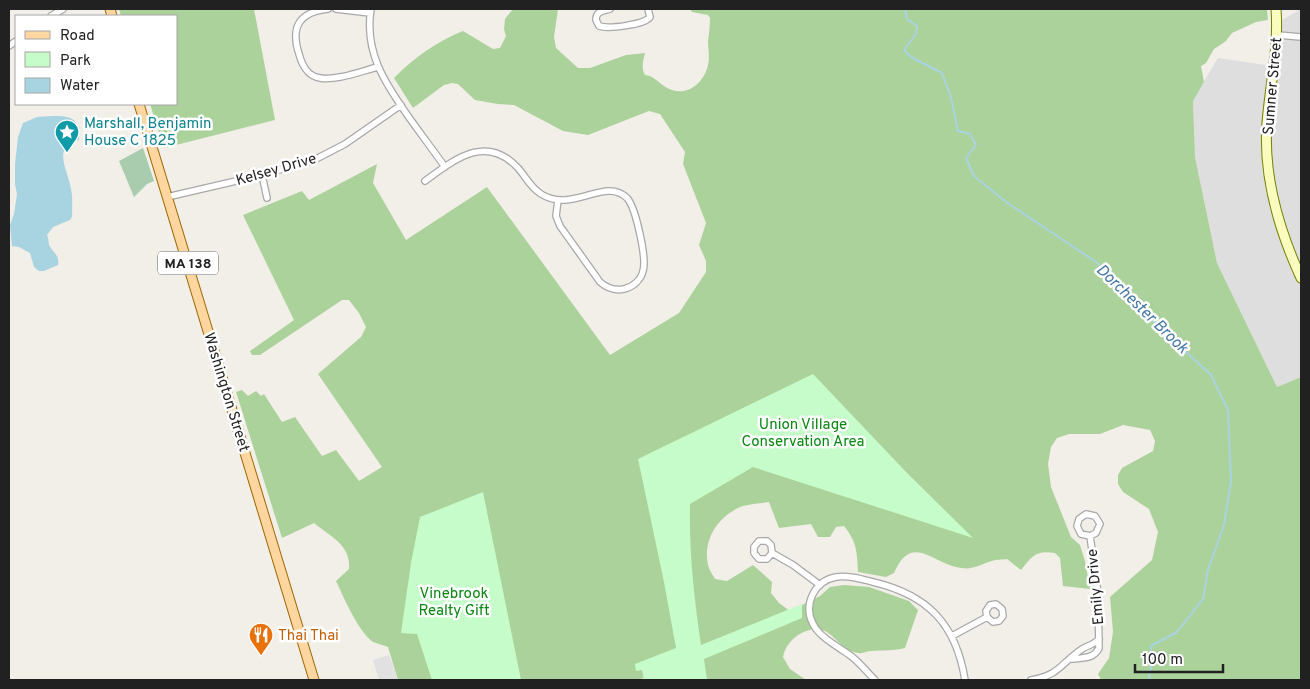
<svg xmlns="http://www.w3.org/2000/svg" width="1310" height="689" font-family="Overpass,sans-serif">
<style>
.residential{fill:#dfdede}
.forest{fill:#acd29b}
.cemetery{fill:#a8ccad}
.park{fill:#c5fcc9}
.parking{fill:#e1e1e1}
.water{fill:#a7d4e0}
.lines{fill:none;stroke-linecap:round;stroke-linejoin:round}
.stream{stroke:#a7d4e0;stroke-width:2}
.minor-casing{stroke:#a8a8a8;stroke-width:8}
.secondary-casing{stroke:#748001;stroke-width:11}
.primary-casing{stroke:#9f6800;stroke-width:11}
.minor{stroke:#fff;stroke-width:5.5}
.secondary{stroke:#f9fcbc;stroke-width:9}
.primary{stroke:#ffd5a0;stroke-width:9}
.labels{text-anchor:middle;stroke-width:5;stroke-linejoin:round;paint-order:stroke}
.shield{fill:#fff;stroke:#646464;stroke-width:1}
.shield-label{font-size:14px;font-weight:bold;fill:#212121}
.street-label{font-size:15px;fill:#212121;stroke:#fff}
.culture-label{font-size:15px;fill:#0d838f;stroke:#fff;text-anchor:start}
.park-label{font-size:15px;fill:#088711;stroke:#fff}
.food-label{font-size:15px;fill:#c56008;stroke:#fff;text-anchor:start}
.water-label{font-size:16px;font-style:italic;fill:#4376a6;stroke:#fff}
</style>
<rect width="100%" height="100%" fill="#f2eee8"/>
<path class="residential" d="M1301,9V377L1277,387L1217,263L1195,157L1193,100L1218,58L1278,67L1282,20Z"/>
<path class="forest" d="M119,9H254L275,120L164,148L150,104H176V16H121Z
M513,9H558L554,37L556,48L578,68H590L626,55L645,53C643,61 641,68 645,75C656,76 661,87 672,90C689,96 705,81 708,65C710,57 708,49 708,41C709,33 710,26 710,18L708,15L692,12L690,9H1267L1268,20L1256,22L1232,33L1226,41L1214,49L1206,63L1201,66L1204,82L1193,101L1195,157L1217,263L1277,387L1301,377V680H1101L1098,674L1109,658L1113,632L1110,597L1152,560L1158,532L1149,509L1123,492L1118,484V475L1122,468L1153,451L1155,441L1150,430L1123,425L1100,434H1069L1057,438L1051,447L1048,464L1051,487L1071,537L1080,545L1085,561L1090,589L1063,586L1060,558L1055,553C1036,550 1032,556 1021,570L1007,559C1002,560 996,559 992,561C981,564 973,570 962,568C933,565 912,531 894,573L886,577L858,572C857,552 857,542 844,526L836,527L830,537H818L811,524L779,528L769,502C759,504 747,504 738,508C716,519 703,541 708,565C709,570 713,575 715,579L727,581L753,565L772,582L771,593L779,603L790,611L820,596L830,587L844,585L869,587L909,601L918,610L905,648C894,651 883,650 871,651C867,651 863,654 859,653C834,651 832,615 798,635C790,641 785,647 783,657L790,669L806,680H644V678L638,680H398L388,647C383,645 378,644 373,642C358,631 344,598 336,581L349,569C351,545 331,537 314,523L282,538L236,392L242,390L248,396L256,391L261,396L264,394L282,422L295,417L322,456L336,450L359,481L382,467L318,374L361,337L366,327L359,313L349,300H342L260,355H252L250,351L294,320L243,215L302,191L309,200L377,164L373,183L406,240L487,187L610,355L679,313L706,272V261L699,245L706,223L683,164L685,152L660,114L649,111L588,135L563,131L514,105L498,104L475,100L458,84L452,83L444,85L413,108L394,78C413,58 438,41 463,31L493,49L500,48L506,36L504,29L505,19Z"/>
<path class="cemetery" d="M143,148L154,181L147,184L134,197L119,161Z"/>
<path class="park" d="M813,374L908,474L973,538L753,467L690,504C689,552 694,597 701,645L802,604V618L704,659L707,680H644L642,670L636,671L635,664L676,648L664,582L638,459Z
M483,492L521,680H432L417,634L401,633L411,563L420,517Z"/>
<path class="parking" d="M389,655L398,680H379L373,660Z"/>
<path class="water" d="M52,116C72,116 80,118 79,140C51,147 68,170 71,189C73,198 72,208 72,217L70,220L53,227L47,235C48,236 49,244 49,245C53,253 60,255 58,265L44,271H39L34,267L30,253L19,247L12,246L10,225L14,214L17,194L15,184V164L18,137L23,123L37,117Z"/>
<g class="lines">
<path class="stream" d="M905,9L907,19L917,26L916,34L904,50L911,57L942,73L951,97L958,131L970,134L976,145L966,158L974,176L1006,202L1096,262L1150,318L1211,375L1228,410L1231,481L1224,525L1208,570L1203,599L1177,632L1151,646L1152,664L1149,675L1150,680"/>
<defs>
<path id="minor" d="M328,9C300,12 290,26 299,54C302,65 307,76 320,78C336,81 362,71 378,67
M336,9L370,13
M371,9C364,52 385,83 408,116C420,133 433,150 445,167
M610,9C603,11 596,11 596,20L599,26C609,29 644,25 650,17L648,9
M51,16L63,9
M1278,35L1301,37
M9,46L16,41
M262,175L267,198
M425,181C454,160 486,133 518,168C526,177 530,187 541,194C573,214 605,176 627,198C636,208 647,259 643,271C641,280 633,287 624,289C615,291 607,288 600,282L560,226L556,216L558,200
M167,197L262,175L314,160L345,144L401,105
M772,553L767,559H759L754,553V547L759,541H767L771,545L772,553L793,565L820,585
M952,636L987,617L986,611L990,605L996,604L1002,609L1003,616L999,621L993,622L987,617
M1071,659C1082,658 1094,659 1099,648L1098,593L1090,536L1081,534L1077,526L1079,519L1086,514L1095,516L1100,524L1096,533L1090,536
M875,680C867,672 860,663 851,656C839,647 820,638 813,624C803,605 814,581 836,577C848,575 861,579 873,582C928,595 956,624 965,680
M1031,680C1060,675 1060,664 1082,649C1088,645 1094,645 1099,639"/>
<path id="secondary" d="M1276,9C1279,48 1270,84 1267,123C1263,176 1279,230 1301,278"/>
<path id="primary" d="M110,9L112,16
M139,104L314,680"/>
</defs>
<use href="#minor" class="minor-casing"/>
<use href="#secondary" class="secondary-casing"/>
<use href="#primary" class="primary-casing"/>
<use href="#minor" class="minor"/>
<use href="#secondary" class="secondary"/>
<use href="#primary" class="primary"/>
</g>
<defs>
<symbol id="sight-pin" viewBox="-11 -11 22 30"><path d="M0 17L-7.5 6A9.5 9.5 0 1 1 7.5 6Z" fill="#0f9aa8" stroke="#fff"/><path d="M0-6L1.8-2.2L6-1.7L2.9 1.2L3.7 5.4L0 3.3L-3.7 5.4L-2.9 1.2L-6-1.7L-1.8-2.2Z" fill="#fff"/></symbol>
<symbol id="restaurant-pin" viewBox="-11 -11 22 30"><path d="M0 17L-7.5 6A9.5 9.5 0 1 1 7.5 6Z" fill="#e8710a" stroke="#fff"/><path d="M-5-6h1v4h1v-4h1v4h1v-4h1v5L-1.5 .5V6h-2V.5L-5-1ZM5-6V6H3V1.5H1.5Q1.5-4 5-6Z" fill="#fff"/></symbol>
</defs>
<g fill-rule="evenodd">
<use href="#sight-pin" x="53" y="118" width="28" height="38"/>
<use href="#restaurant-pin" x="247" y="621" width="28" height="38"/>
</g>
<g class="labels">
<rect class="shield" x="158" y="251.5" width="60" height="23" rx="4"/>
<g class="shield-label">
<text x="188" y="268">MA 138</text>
</g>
<g class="street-label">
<text transform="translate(1272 86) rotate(-85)" y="5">Sumner Street</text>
<text transform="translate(276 169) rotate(-16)" y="5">Kelsey Drive</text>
<text transform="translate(227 392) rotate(73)" y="5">Washington Street</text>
<text transform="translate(1095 587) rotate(-95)" y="5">Emily Drive</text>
</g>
<g class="culture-label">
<text x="84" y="128">Marshall, Benjamin<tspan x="84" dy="17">House C 1825</tspan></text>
</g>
<g class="park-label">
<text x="803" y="429">Union Village<tspan x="803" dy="17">Conservation Area</tspan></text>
<text x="454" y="598">Vinebrook<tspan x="454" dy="17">Realty Gift</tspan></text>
</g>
<g class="food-label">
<text x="278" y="640">Thai Thai</text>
</g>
<g class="water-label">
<text transform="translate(1143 308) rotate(44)" y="6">Dorchester Brook</text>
</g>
</g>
<rect width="1310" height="689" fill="none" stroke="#212121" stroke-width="20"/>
<rect x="15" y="15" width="162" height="90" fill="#ffffff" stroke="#a6a6a6"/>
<rect x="25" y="31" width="25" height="8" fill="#ffd5a0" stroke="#a6a6a6"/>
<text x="60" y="40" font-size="15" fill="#212121">Road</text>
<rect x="25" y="52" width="25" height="15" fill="#c5fcc9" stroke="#a6a6a6"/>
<text x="60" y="65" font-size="15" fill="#212121">Park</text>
<rect x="25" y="78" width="25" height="15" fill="#a7d4e0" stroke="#a6a6a6"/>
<text x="60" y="90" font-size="15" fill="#212121">Water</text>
<path d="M1135 664v8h88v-8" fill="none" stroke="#212121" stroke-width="2.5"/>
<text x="1142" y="664" font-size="15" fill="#212121" stroke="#ffffff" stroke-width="4" paint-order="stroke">100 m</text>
</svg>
